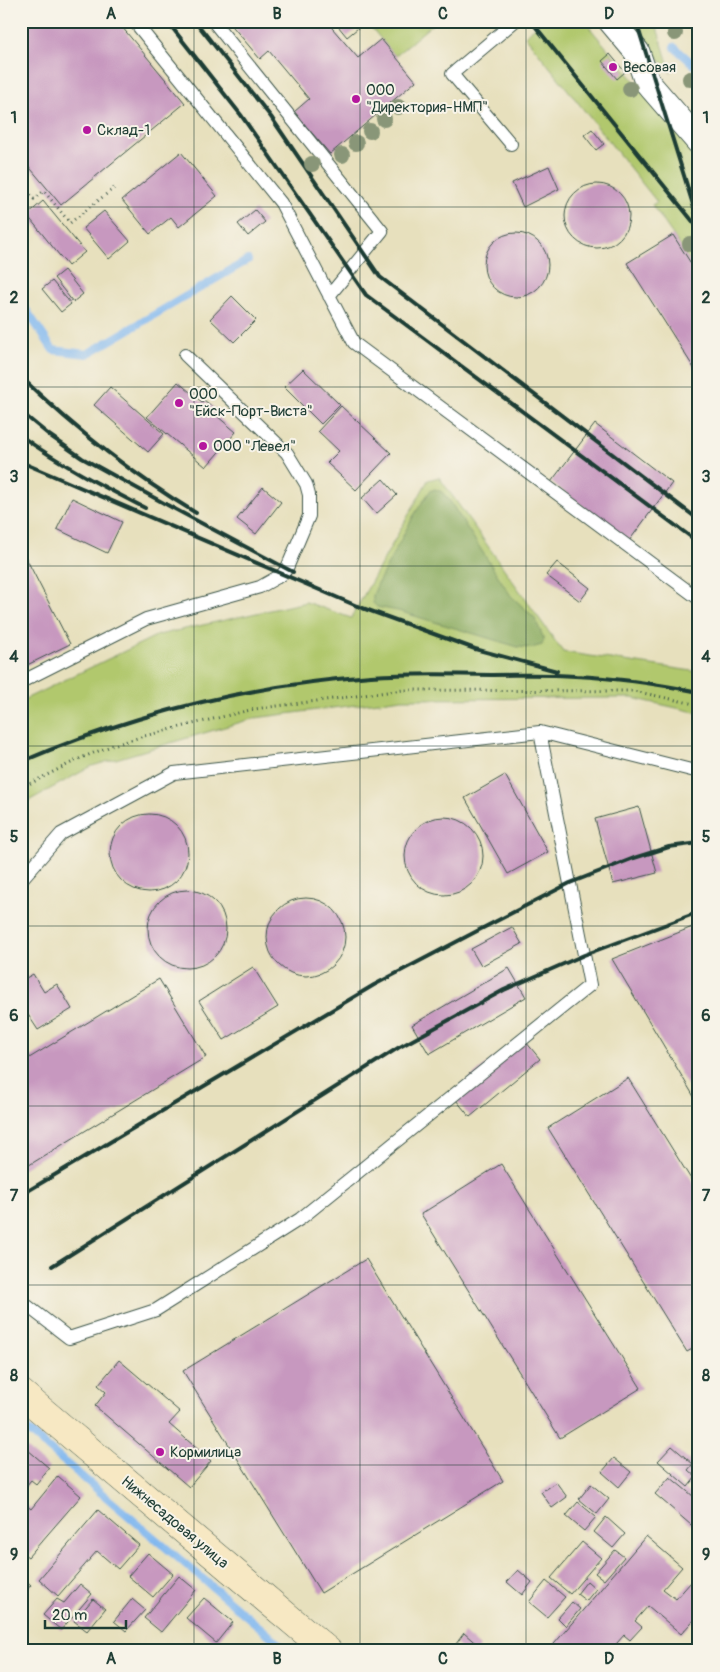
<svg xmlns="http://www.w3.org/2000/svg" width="720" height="1672" font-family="Pangolin,sans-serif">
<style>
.green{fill:#b1c86d;stroke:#688250}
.forest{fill:#8cac60;stroke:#56744a}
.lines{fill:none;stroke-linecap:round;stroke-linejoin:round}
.stream{stroke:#80b7ef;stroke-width:8}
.building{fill:#c798bf}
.lane-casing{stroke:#3d5549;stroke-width:14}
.street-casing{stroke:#3d5549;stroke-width:27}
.secondary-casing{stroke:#3d5549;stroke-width:29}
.path{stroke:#3d5549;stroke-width:3;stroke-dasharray:1 4;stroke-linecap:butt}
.lane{stroke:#fff;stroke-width:12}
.street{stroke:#fff;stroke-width:25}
.secondary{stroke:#f7e8c3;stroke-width:28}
.rail{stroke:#1f3d34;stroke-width:4}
.tree{fill:#899678}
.grid{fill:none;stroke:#1f3d34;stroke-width:1;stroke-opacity:0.55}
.poi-dot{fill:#b5179e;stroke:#f7f3e8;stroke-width:2}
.labels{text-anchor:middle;stroke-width:4;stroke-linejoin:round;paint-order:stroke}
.poi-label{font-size:15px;fill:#1f3d34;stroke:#f7f3e8;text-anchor:start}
.street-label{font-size:15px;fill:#1f3d34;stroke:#f7f3e8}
.neatline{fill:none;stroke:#1f3d34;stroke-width:2}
.grid-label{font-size:16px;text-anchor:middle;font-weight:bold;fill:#1f3d34}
</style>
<rect width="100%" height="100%" fill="#f7f3e8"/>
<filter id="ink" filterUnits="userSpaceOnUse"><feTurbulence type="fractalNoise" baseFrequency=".02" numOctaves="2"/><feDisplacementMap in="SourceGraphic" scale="10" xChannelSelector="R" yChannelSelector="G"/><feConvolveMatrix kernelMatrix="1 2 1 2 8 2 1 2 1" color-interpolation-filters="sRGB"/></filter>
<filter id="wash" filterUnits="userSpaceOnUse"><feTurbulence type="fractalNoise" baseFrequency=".0096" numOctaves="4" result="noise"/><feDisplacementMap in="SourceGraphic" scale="20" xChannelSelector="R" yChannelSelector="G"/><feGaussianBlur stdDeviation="1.12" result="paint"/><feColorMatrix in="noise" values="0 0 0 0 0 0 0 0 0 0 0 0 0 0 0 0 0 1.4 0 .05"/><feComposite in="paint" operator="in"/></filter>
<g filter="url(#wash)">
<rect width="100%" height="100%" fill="#e7e0bd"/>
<path class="green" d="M366,21H436L395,56Z
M542,21H584L699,157V276L673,235L652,205L657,202L525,36Z
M628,21H655L671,73Z
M439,477L563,652L699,672V713L632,698L402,699L255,718L92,766L21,805V701L158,635L306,602L351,618L428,480Z"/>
<path class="forest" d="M435,489L442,492L449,500L511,596L534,617L544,639L542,645L531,648L518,647L398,611L377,607L373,603V595L379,581L414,515L430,491Z"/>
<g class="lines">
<path class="stream" d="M674,47L699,69
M21,302L53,350L87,354L248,260
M21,1425L288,1651"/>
</g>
<g id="blocks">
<path class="building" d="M21,21H117L185,103L61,205L21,157Z
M228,21H326L358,58L381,39L416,81L330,154L294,112L309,99L269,51L260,59Z
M344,21H361L363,24L347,37L338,26Z
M692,21H699V35L694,37L689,23Z
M610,54L625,72L617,79L602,61Z
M592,129L604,144L596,150L584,135Z
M181,152L217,196L179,227L171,217L150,234L122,200Z
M549,166L559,189L523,207L512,183Z
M565 216a32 32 0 1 1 64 0a32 32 0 1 1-64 0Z
M43,201L85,252L68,266L27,215Z
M255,210L265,222L248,236L238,224Z
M104,211L130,241L109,259L83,228Z
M484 265a32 32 0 1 1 64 0a32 32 0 1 1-64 0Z
M673,235L699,276V376L627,263Z
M64,270L83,294L73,302L54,278Z
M52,281L71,304L61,312L42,289Z
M232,296L256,320L234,342L210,319Z
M303,369L340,405L321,424L284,387Z
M178,382L202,402L204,400L220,413L217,416L236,432L206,467L147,417Z
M110,387L164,434L148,452L94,405Z
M341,406L391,453L356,490L327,463L339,451L318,431Z
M595,424L672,483L629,541L551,482Z
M383,479L397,495L376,514L362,498Z
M263,487L281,502L256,534L237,519Z
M72,498L122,522L107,553L57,529Z
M25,556L70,644L21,668V558Z
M557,562L590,588L580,601L546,575Z
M505,775L548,852L508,874L465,798Z
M639,807L657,873L613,884L595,819Z
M110 853a39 39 0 1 1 78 0a39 39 0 1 1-78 0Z
M405 856a39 39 0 1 1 78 0a39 39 0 1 1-78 0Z
M148 929a39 39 0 1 1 78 0a39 39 0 1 1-78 0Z
M267 937a39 39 0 1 1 78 0a39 39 0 1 1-78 0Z
M695,926H699V1105L612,959Z
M512,927L522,944L481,966L471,949Z
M253,967L278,1007L224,1040L199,1001Z
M509,968L526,997L429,1054L412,1025Z
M33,974L44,992L57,984L72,1009L38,1030L21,1004V981Z
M159,979L206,1057L21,1170V1063Z
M521,1036L540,1059L470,1117L451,1094Z
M628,1078L699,1192V1345L687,1352L548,1128Z
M501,1164L641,1388L560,1438L421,1214Z
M366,1259L503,1481L321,1593L183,1371Z
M119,1360L180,1412L169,1424L211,1461L189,1487L95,1406L106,1392L98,1385Z
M21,1444L49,1468L36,1484L31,1480L21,1492Z
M672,1446L693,1464L688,1470L696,1477L688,1487L658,1461Z
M614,1458L631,1472L619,1487L602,1472Z
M58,1476L81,1496L28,1557L21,1552V1501L31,1509Z
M670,1477L699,1501V1515L691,1525L655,1494Z
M556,1482L567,1497L552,1508L541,1492Z
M591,1484L609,1499L597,1514L579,1499Z
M578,1502L596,1517L584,1531L566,1516Z
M98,1510L139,1545L118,1569L97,1551L58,1596L39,1579Z
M606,1517L625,1534L613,1548L594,1532Z
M646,1536L682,1567L663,1589L676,1599L691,1582L699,1589V1614L681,1634L648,1606L635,1621L642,1627L630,1640L624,1635L610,1651L549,1650Z
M582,1542L601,1558L570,1594L551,1578Z
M615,1550L624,1557L604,1580L595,1573Z
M148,1553L173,1574L153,1597L128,1576Z
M518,1570L532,1582L522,1595L507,1582Z
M21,1576L31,1585L21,1597Z
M179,1576L196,1590L161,1632L144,1618Z
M546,1581L565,1597L547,1617L529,1602Z
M587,1581L596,1589L586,1601L577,1594Z
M80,1584L92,1594L61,1630L43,1615L57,1599L64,1603Z
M204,1598L233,1622L216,1643L186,1618Z
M93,1599L105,1609L87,1631L74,1621Z
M132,1599L145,1610L126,1631L114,1621Z
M572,1602L580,1609L566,1626L558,1618Z
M464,1633L480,1647L477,1651H464L456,1644Z"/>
</g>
</g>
<g filter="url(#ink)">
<use href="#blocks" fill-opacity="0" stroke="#3d5549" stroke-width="1"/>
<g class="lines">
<defs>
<path id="lane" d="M134,21L281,203L354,343L699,599
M213,21L382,231L329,296
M511,144L452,74L515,21
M21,682L146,619L260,587L283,574L287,568L309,516V495L306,484L287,453L185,355
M540,732L699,772
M21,880L61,834L174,773L540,732L590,985L300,1219L156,1310L69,1338L21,1301"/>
<path id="street" d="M611,21L637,52L647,82L699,142"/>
<path id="secondary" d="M21,1393L328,1651"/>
</defs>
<use href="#lane" class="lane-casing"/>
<use href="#street" class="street-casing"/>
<use href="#secondary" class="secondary-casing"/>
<path class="path" d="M21,183L34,199L44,191L70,223L114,188
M21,788L81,758L111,746L144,736L254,709L403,690L634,691L699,705"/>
<use href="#lane" class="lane"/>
<use href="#street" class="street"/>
<use href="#secondary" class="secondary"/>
<path class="rail" d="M167,21L241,115L366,295L699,543
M195,21L271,117L380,277L699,520
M531,21L699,229
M636,21L699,224
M21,377C74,428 133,475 196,513
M21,412L49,435L82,458L171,507L293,572
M21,436C60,464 102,486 145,508
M21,462L357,606L475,649L557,671
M21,762C132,714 251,685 371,676C412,673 452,674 492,675C520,675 548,674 575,676C617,678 658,684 699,692
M21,1195L374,985L479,930L570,883L634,858L669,847L699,843
M52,1266L398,1048L504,990L584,955L699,912"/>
</g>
<g class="tree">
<circle cx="675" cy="33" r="8"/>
<circle cx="690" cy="79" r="8"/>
<circle cx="630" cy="89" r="8"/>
<circle cx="398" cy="107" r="8"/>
<circle cx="384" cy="119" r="8"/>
<circle cx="370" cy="131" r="8"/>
<circle cx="356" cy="143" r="8"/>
<circle cx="342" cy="155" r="8"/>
<circle cx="312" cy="164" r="8"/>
<circle cx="690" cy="244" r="8"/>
</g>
</g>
<path class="grid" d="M194,21V1651M360,21V1651M526,21V1651M21,207H699M21,387H699M21,566H699M21,746H699M21,926H699M21,1106H699M21,1285H699M21,1465H699"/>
<g class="poi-dot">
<circle cx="613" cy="67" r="5"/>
<circle cx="356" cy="99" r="5"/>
<circle cx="87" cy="130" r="5"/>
<circle cx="179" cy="403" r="5"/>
<circle cx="203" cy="446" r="5"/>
<circle cx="160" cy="1452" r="5"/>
</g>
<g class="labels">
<g class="poi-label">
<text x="623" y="72">Весовая</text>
<text x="366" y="95">ООО<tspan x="366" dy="17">"Директория-НМП"</tspan></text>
<text x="97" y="135">Склад-1</text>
<text x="189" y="399">ООО<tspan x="189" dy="17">"Ейск-Порт-Виста"</tspan></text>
<text x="213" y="451">ООО "Левел"</text>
<text x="170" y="1457">Кормилица</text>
</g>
<g class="street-label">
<text transform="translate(175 1522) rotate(40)" y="5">Нижнесадовая улица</text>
</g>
</g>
<rect width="720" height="1672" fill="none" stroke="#f7f3e8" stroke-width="55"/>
<path d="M45 1620v8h81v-8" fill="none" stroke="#1f3d34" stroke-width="2.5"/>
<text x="52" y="1620" font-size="15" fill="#1f3d34" stroke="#f7f3e8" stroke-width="4" paint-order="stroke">20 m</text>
<rect x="28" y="28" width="664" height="1616" class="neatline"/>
<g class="grid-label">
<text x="111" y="19">A</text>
<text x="277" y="19">B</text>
<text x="443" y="19">C</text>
<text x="609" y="19">D</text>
<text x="14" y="123">1</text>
<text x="706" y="123">1</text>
<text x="14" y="303">2</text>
<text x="706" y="303">2</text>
<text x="14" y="482">3</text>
<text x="706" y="482">3</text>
<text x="14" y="662">4</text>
<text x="706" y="662">4</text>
<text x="14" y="842">5</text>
<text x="706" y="842">5</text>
<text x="14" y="1021">6</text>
<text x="706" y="1021">6</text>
<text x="14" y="1201">7</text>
<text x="706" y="1201">7</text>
<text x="14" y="1381">8</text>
<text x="706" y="1381">8</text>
<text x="14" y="1560">9</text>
<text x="706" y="1560">9</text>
<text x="111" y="1664">A</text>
<text x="277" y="1664">B</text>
<text x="443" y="1664">C</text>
<text x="609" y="1664">D</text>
</g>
</svg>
